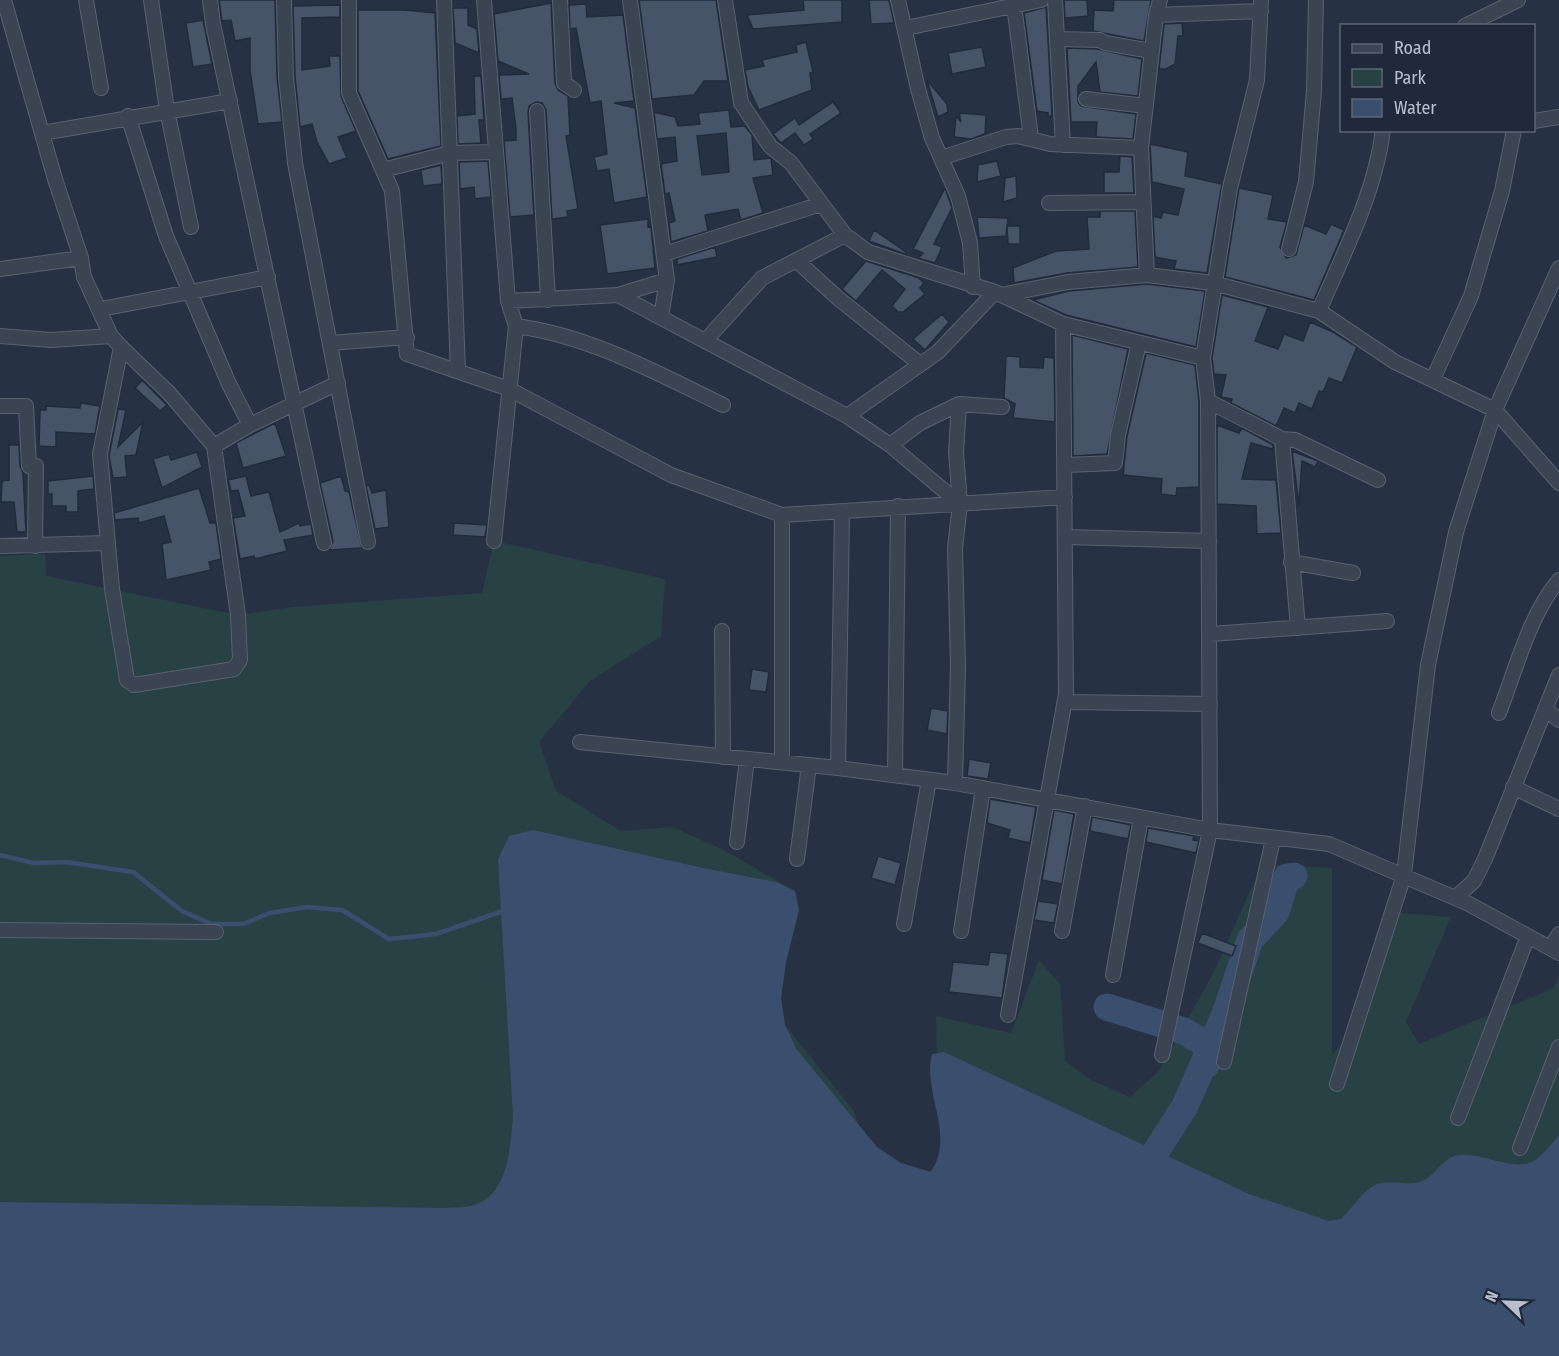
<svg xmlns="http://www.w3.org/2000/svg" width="1559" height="1356" font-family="'Fira Sans Condensed',sans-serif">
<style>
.green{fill:#284145}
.water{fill:#3a4f6d}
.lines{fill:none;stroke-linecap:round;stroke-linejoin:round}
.stream{stroke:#3a4f6d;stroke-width:4.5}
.river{stroke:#3a4f6d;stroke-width:27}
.building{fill:#475468;stroke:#212b3b;stroke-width:1.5;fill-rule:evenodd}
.street-casing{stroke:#596271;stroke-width:16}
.street{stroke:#3a4453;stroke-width:14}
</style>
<rect width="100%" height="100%" fill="#263244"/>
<path class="green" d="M494,541L665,579L661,636L590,681L539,742L556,791L621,831L672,827L722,849L795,891L799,910L786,962L781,998L785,1025L854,1111L889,1222L939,1159L942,1139L938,1109L936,1016L1011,1033L1039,960L1060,984L1065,1061L1089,1079L1130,1097L1158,1072L1215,970L1262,864L1332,868V1055L1365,1016L1388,912L1451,917L1406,1022L1419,1044L1554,988L1559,975V1356H0V556L45,554L46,576L238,615L293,607L482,593Z"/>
<path class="water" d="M533,830L703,868L776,882L795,891L799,910L786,962L781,998L785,1025L797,1050L877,1147L901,1163L931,1172C956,1133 922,1094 932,1054L944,1052L1249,1194L1329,1221L1341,1219C1352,1209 1365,1186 1381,1183C1398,1180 1410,1188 1426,1179C1438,1172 1443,1158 1458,1155C1467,1154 1477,1156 1485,1158C1527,1169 1532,1169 1559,1135V1356H0V1202L446,1208C455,1207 467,1208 475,1205C509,1193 510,1147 513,1117L498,859L509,836Z"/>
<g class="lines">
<path class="stream" d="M0,855L34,863L66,862L133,872L182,911L211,924H243L270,913L307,907L342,910L389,939L436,934L503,911"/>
<path class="river" d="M1107,1007L1184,1031L1205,1044L1209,1059L1206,1065
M1135,1184L1185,1106L1225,1014L1250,940L1276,912L1287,877L1294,876"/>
</g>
<path class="building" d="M219,0H275L277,77L282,122L258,124L250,70V38L235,41L231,20L222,21Z
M639,0H716L728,81H704L694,95L652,99Z
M803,0H842V22L753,29L747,15L804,10Z
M869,0H889L894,23L871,24Z
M1064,0H1087L1088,16L1065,18Z
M1114,0H1151L1144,41L1093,31L1094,10L1113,11Z
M551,3L555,83L558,90L568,96L570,135L566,136L578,209L567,211L568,217L552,219L546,110L542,103L536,102L529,106L528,112L534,217L533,215L510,217L504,141L516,140V129L512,98L501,99L499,75L529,74L498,61L494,14Z
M586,4L587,17L623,15L634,101L614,103L635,108L647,197L614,203L609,169L597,171L594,157L607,154L601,101L590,103L576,28L570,29L569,5Z
M340,5V17L302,18V70L330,66L329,56H340L341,96L356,131L338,137L347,158L329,164L317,142L312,124L300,127L295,76L293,6Z
M1046,7L1048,39L1052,116H1048V113L1037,111L1024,13Z
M453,8H468V25L477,29L479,53L455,43Z
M358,10H405L435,13L441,146L388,159L358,91Z
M203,20L212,64L193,67L186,23Z
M1182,23L1183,36H1178L1175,64L1166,69H1159L1164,24Z
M806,42L813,72L810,73L812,90L759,110L748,87L745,70L764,66L762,60L797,52L796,45Z
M982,47L986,67L952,74L948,53Z
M1067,48L1097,49L1142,59L1138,96L1100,92L1096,62L1078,86V102L1081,106L1136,114L1133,139L1096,137L1097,122H1071Z
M474,76H481L484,120H479L481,143L458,144L457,116L475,114Z
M927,80L947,104L948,112L938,117Z
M833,102L841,113L810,134L813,139L804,145L795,133L781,143L773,134L795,118L799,125Z
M729,110L731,127L745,126L752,135L754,160L771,158L773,175L753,178L763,213L741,220L738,209L705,215L708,231L671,242L669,223L675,221L669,193L665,194L661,164L677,161L675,137L657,139L654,112L675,117L678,126L700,124L698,113ZM726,133L729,172L702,175L697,136Z
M959,113L986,115L985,134L971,139L954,137L956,116L961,122Z
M1150,144L1188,152L1185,176L1222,184L1207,273L1174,269L1176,261L1155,257L1153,216L1161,218L1163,212L1178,215L1184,189L1152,182Z
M1120,156L1132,157L1134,193H1104V172H1119Z
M488,161L491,197L475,199L474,187L460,189L459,162Z
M997,161L1001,176L977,182L978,165Z
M441,165L442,184L423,186L421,170Z
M1016,176L1017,198L1003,202L1005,178Z
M945,188L952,208L934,244L942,247L935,263L918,258L923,253L913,249Z
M1239,188L1273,195L1268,219L1287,222L1280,247L1286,258L1296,255L1304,225L1326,234L1331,224L1344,230L1314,300L1225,277Z
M1100,211H1135L1138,267L1067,273L1014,283L1013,268L1056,251L1089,249L1087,217H1100Z
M977,217L1008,218L1006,236L979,238Z
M648,219V227L651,226L655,268L607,274L600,225Z
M1007,226H1020V244H1008Z
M874,230L906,252L905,254L869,241Z
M715,247L717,257L677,265V259Z
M866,261L919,278L924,283L920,288L925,294L903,312H898L892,306L905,289L882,270L856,301L842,289Z
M1147,284L1205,291L1196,347L1066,315L1033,300L1069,291Z
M1222,295L1268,307L1255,341L1278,349L1284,334L1303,341L1310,322L1333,332L1357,347L1342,383L1329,378L1323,392L1319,391L1312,409L1299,403L1295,413L1284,408L1276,426L1231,403L1232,399L1221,397L1226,375L1214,374L1212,358Z
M942,314L949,322L925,350L913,339Z
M1072,335L1128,349L1107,454L1073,456Z
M1146,353L1195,365L1199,402V487L1177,488L1176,496L1161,494L1162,479L1123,475L1127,436Z
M1006,356L1020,357V367L1043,368L1044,357L1054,358L1055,422L1013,418L1015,404L1004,398Z
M142,380L167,405L160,411L135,388Z
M81,403L100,406L95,434L56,432V447L39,446L40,410H46V406L80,408Z
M118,409L126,410L118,447L143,422L136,455L125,456L127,477L113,478L109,456Z
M275,423L286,456L243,468L236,443Z
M1217,425L1239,433L1242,428L1273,445V449L1251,443L1242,479L1276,480L1281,533L1257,534L1256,506L1217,504Z
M9,445H19L20,466L23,473L26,532H17L14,502H1L2,481L9,480Z
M1292,451L1318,461L1315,467L1302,461L1299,505Z
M197,452L202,467L162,488L153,459L169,454L171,460Z
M93,476L94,489L78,491V512H66V506H52V494H48V481Z
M246,476L251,496L269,492L280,532L299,523L300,526L311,524L313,535L284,540L287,551L255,559L254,556L240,559L233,518L245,516L238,490L231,491L228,480Z
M341,476L345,491L349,492L362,548L329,550L333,541L320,483Z
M369,485L372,493L386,490L389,527L375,529L366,486Z
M199,488L210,523H216L221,559L209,562L211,570L166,580L162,544L171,542L164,516L139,523L138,518L115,520L114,513Z
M454,523L487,525L485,537L453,535Z
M752,669L769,672L766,692L749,690Z
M931,708L948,711L947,734L927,730Z
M969,759L991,763L988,779L967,776Z
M990,799L1036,807L1030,843L1008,838L1010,830L987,823Z
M1054,810L1074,814L1062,884L1042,880Z
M1092,817L1131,825L1128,839L1090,831Z
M1148,828L1194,836L1193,840L1199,841L1196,853L1146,842Z
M878,856L901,863L895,885L871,878Z
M1038,901L1058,904L1054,923L1034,920Z
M1202,933L1236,946L1232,956L1198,943Z
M990,952L1008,954L1002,998L949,992L953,962L988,965Z"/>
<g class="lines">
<defs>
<path id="street" d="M4,0L55,179L81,258L84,277L111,336L121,347L100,454L112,589L127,680L134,685L234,669L240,660L238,615L214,446L169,393L121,347
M86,0L101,88
M151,0L167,110L191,227
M210,0L213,24L324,543
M284,0L286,77L295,163L368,542
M349,0V93L392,191L407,354L509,389L671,475L782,515L1065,497
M444,0L458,371
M484,0L508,301L516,326L494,541
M560,0L564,83L574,90
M630,0L667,280L661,317
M725,0L741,103L770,146L791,163L845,235L868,252L995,292L1063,324L1203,358
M898,0L918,89L932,138L958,196L970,243L973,287
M1055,0L1057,39
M1014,5L1031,138
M1156,15L1261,11
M1465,26L1518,0
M906,28L1041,0
M1086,99L1146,106
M537,111L548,300
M128,116L166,236L229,384L250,425
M1534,121L1559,117
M42,133L230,101
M1063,145L1057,39L1100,40L1105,43L1151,51
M941,158L1006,137L1018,136L1050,144L1141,148
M383,170L450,153L495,152
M1049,203L1143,202
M1289,249L1306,182L1314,91L1316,0
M664,254L821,204
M797,261L839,299L920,364
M0,269L81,258
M1147,275L1141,148L1156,15L1160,0
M618,295L847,416L890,445L960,504
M1001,295L1068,282L1147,275L1213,283L1319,311L1395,362L1495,410L1559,483
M508,301L618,295L667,280
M101,309L268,277
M1319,311C1344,252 1375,194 1383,130
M516,326C590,336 657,373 723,405
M0,336L51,340L111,336
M706,340L762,278L845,235
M330,343L407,337
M1433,379L1471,296L1502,191L1514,130
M1208,401L1282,439L1298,628
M0,406H26L29,466H36L35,546
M847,416L938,352L995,292
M1282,439L1295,440L1378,480
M890,445L920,423L959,404L1002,407
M214,446L250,425L338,383
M1066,465L1115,463L1118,435L1139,343
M1067,537L1209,541
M0,546L107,543
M1291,562L1353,573
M722,631L723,757
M1211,634L1387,621
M1065,702L1210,704
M1545,709L1559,720
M1499,713C1515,672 1530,613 1559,580
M580,742L838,768L955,783L1210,830L1329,844L1469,904L1559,953
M782,762V515
M838,768L842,512
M895,775L898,506
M955,783L958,666L955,548L960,504L956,452L959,404
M1513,787L1559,809
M737,842L747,759
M797,859L809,765
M1455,898L1474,881L1485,859L1559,675
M904,924L929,780
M0,930L216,932
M961,931L983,788
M1062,931L1085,806
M1550,948L1559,934
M1113,975L1141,818
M1008,1015L1066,694L1063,324
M1162,1055L1210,830L1208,401L1203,358L1230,188L1257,80L1261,0
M1224,1062L1273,839
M1337,1084L1404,875L1428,665L1456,532L1495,410L1559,268
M1458,1118L1528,936
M1520,1148L1559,1047"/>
</defs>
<use href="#street" class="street-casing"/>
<use href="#street" class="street"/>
</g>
<rect x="1340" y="24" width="195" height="108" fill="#1f2939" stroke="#5c6574" stroke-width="1.5"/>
<rect x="1352" y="44" width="30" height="9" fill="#3a4453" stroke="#5c6574" stroke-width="1.5"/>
<text x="1394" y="54" font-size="18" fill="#b8c0cd">Road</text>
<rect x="1352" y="69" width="30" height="18" fill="#284145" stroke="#5c6574" stroke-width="1.5"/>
<text x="1394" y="84" font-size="18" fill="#b8c0cd">Park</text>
<rect x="1352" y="99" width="30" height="18" fill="#3a4f6d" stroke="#5c6574" stroke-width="1.5"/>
<text x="1394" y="114" font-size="18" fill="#b8c0cd">Water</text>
<g transform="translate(1505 1302) rotate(293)" stroke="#1f2939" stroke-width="4.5" paint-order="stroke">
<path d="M0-4.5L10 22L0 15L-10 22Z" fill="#b8c0cd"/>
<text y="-9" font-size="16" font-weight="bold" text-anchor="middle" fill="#b8c0cd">N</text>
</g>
</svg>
